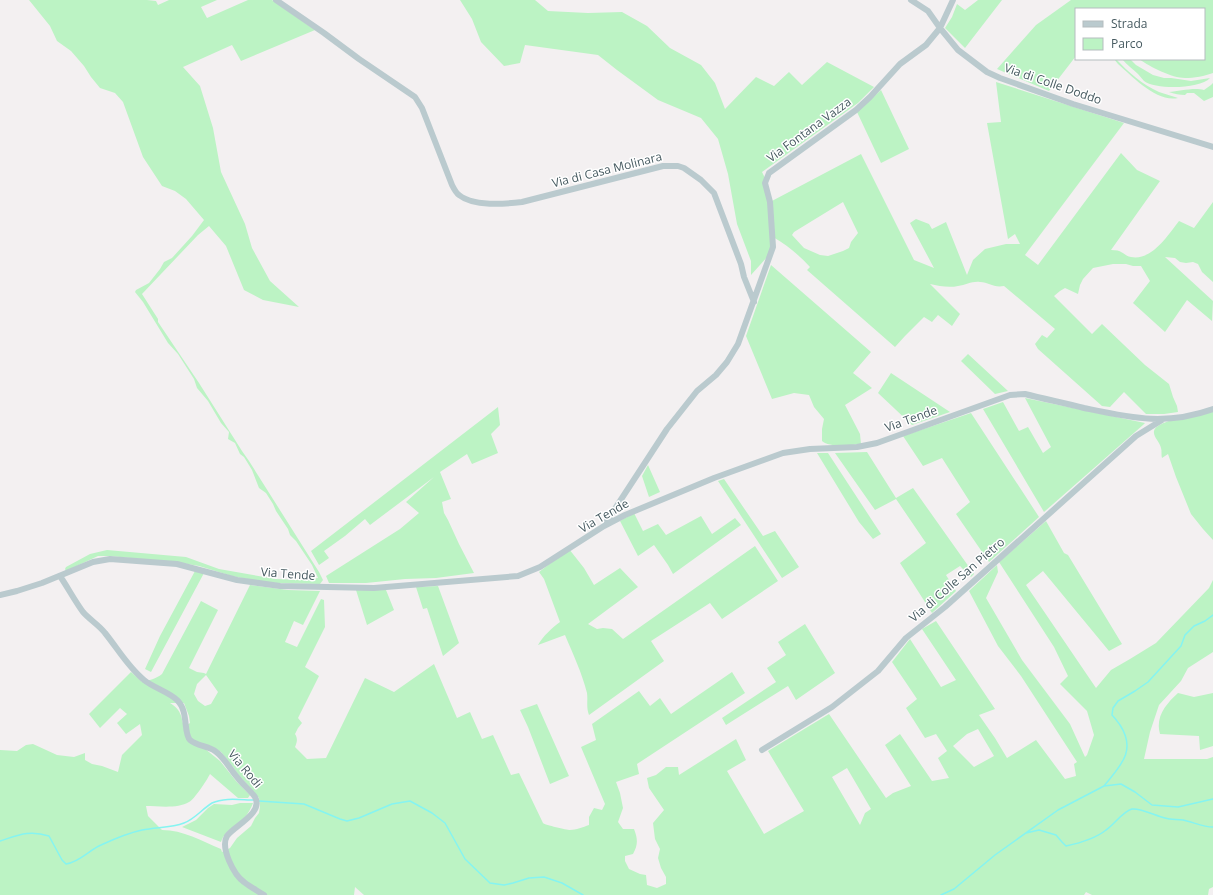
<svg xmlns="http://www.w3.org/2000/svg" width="1213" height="895" font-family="'Open Sans',sans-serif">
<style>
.green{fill:#bcf3c4;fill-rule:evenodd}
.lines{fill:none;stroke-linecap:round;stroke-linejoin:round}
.stream{stroke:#85f4f1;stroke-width:1.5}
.minor{stroke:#bacace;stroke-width:6}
.labels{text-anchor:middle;stroke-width:3;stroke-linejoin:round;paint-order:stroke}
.street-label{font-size:12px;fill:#465a60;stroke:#fff}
</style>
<rect width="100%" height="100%" fill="#f3f0f1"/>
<path class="green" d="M29,0H147L156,1L158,5L169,0H217L201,7L207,18L248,0H272L315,30L241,61L232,45L183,67L200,86L213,128L221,172L245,224L252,248L270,281L299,307L263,300L244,290L226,246L209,226L198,235L142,294L158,319V322L199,383L242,451L249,461L319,572L323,580L320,584L276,583L252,580L232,576L199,566L182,563L110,556H98L66,571L65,569L66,567L90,554L107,550L186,557L219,569L276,579L303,580L318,578L312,565L296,541L290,535L288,529L276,511L273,504L266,493L259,488L252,470L244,457L240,454L235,443L228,439L229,432L221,423L208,401L197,388L194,379L178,354L168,343L143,302L135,292L136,290L149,283L160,269L164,262L172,258L192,236L204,220L186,199L175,191L162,186L143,157L123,102L115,93L100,88L91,77L84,66L71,51L57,41L50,26Z
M460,0H535L548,11L588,13L622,12L647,26L670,48L701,65L715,83L725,109L756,77L774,86L789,72L802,85L827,62L874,87L858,103L762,172L765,178L770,202L861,154L914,260L934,268L910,223L916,219L929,224L932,229L946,222L967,275L973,260L985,249L1006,244H1020L1015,234L1008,239L987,123L1001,122L996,82L1124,123L1025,255L1038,265L1121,153L1137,170L1160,181L1111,250C1124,250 1122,255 1131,257C1152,261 1168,235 1179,221L1194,228L1213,202V282L1202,272L1198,264L1193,262L1186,263L1180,262L1175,258L1165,257L1213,301L1212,321L1187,300L1165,332L1133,303L1150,281L1141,266H1133L1126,264H1113L1093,268L1083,279L1080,285L1078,294L1065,288L1060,291L1054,296L1092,334L1102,324L1145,365L1169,384L1173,397L1177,406L1178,412L1164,414H1146L1124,392L1110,407L1102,406L1038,349L1035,344L1042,335L1047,338L1055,329L1004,286C993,288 989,282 980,282C972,281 966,285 958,286C949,288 939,286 930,284L960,314L952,326L938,315L932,322L924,317L905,336L895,347L807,270L810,267C799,255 787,245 773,237L768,256L751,275V261L737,224L728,174L718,139L701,118L658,100L617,70L598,55L525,45L520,63L504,66L481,42L472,19ZM843,202L858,233L851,242L849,248L843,251L828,256L820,255L804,248L792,235L794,232Z
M978,0H1002L965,48L945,28L952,17L957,4L965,10Z
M1071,0H1213V73C1205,76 1194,78 1185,78C1172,78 1150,67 1139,59H1204V9H1076V56L1049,91L997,69L1036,25Z
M1114,59H1116C1128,72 1143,85 1159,92C1165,94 1172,96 1178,98C1157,103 1132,76 1118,64Z
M1122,59H1130L1136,65L1153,75L1164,78H1171L1178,79L1191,81L1210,78C1200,89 1156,90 1144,81C1142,79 1140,76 1138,74C1133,69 1127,65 1122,59Z
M1213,83V97L1204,101L1194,93H1187L1185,95C1180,95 1174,94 1169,92C1179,91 1195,87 1204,90L1211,85Z
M881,90L909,149L881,163L857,112Z
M771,265L871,352L853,373L872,388L845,405L860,434L861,444C851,445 830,448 822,441V429L824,419L814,407L809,395L794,393L772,399L746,336Z
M968,354L1008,391L995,394L961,361Z
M891,373L950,412L912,425L878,393Z
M1025,398L1145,423L1143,425L1044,512L983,409L1003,402L1019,431L1028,427L1043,453L1051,447Z
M498,407L500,425L491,434L498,453L472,464L467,454L440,472L451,499L442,502L444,513L448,520L459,544L474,573L436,578L405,579L366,583H329L326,576L400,529L419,513L406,502L434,477L370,525L365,519L345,536L324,551L329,558L319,565L311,551Z
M1213,411V540L1203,529L1191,514L1176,477L1168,454L1162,458C1161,454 1162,451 1161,448C1160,442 1153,437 1154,431C1156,420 1202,413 1213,411Z
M971,413L1039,517L989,562L956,514L970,502L942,458L923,466L903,436Z
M867,452L896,498L913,488L974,574L971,577L960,566L946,575L956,591L932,613L900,563L926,543L896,499L875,510L835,453Z
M817,453H828L881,534L873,539L859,522Z
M648,465L660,492L649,497L642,476Z
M724,479L763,536L775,531L799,567L782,578L718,481Z
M634,513L643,531L658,524L666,535L701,516L712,534L735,518L741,525L673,574L668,565L654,545L638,556L620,521Z
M1046,521L1064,553L1068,555L1122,644L1109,651L1043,571L1026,585L1096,688L1111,670L1130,659L1156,643L1209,588L1213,580V652L1188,668L1181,681L1159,705L1150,732L1144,759H1207L1213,757V887L1209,889L1208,895H1092L1086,892L1084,895H364L355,887L354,895H0V750L17,751L26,745L33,744L57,755L74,757L85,753V760L92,764L102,766L118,772L122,755L142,735L140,724L126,734L117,723L127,714L120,708L100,728L89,714L131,672L142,682C149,680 156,679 162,674L201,601L218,610L189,668L197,672L204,673L206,674L250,585L288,590L320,591L303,625L294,621L285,642L297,647L321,599L324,600L325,627L305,667L319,676L298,718L302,723L298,728L295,734C298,739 297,742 295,747L307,759L326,758L365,678L394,692L434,664L457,718L470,712L482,739L493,735L511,775L519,773L543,823C545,825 567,830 570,830C576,830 583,827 589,825V817L594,808L602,810L605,804L581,747L596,740L592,724L639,691L650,706L660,698L671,714L732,672L745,693L637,764L639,774L616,782L620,793L623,808L618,822L623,829H634C638,839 638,845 633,854L625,856V861L629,869L640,874L646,875L647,885L657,888L666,884V877L661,868L658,858L660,849L655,839L653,823L664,810L649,788L647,778L656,775L666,767H678L679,775L736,739L746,760L727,771L764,834L804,811L768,751L829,714L886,798L893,793L911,786L885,745L900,734L932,781L949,778L938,758L947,751L936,734L925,738L906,708L917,699L892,662L910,639L941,687L956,680L922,629L936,621L995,709L979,715L995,738L1007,758L1036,740L1065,779L1076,776L1074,764L1077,762L1021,676L998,646L969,591L997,565L998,572L986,598L1022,660L1070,724L1085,757L1087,755L1094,735L1087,711L1060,684L1068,676L1054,647L999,562ZM206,675L218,692L211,704L205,706L198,701L194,694L197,684ZM170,703H184L189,716L190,723L184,727C181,715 181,710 170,703ZM978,729L994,756L974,767L953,746L967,734ZM213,747L221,752L233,767L237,773L259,798L260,806L259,813L255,818L251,826L237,838L230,848L222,852L221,849C202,841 183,830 162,830L148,816L146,806C158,806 178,809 189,802C194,800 207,780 210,774L238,798H248L250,795L236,781L220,761L204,748ZM847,768L871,809L865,813L860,825L832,777Z
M755,546L778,581L722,619L710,603L651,641L664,661L589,715C586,708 588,700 587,693C582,673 573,654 565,635L538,645C543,636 552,628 560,622L544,579L539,572L569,549L584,568L594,585L620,568L638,587L588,624L597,629L603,628L612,629L623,639Z
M195,571L204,573L151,672L145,669L160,636Z
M438,586L459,643L443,656L427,608L423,609L416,587Z
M356,590H386L394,610L367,625Z
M805,624L835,673L796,700L788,686L726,725L722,718L776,682L767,668L786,655L778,642Z
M1178,693L1194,697L1213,693V746L1200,750L1199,736L1160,734C1155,717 1166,704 1178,693Z
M537,704L569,776L550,784L528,727L520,710Z
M240,803H253C251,808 248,814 245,817C236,828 226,828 221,842L182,827L196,820L208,808L214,804L232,805Z"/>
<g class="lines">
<path class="stream" d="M1104,786C1120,766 1137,751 1120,725C1117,721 1115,718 1112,715L1113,708L1118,701L1135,691L1148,682L1181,646L1185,635L1194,626L1205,621L1213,615
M259,801L304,804L340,819L347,821L359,818L392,804L410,801L432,813L445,823L465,859L490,883L504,885L513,883L529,878L544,877L562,883L583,895
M1026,833L1039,830L1056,835L1062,842L1066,846C1080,843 1095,839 1106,830C1114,825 1123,811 1132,809C1141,808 1156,816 1165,818C1171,820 1177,819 1183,820C1193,822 1203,827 1213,827
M0,841C19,835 29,830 49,836L62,860L66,864C80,862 89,850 101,845C114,839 128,833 142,830C156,827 171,828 184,823C195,819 202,809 212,803C225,797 241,800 255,800
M941,895L954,889L995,855L1058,810L1104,786L1121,784L1135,792L1152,805L1178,807L1213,799"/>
<path class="minor" d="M276,0L324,33L359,59L415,97L422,108L452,185C454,189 456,193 459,195C474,207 505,204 522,202L663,166H678L684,168L701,180L714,193L741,264L744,277L754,302
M911,0L928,11L940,28L958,50L987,72L1000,78L1073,104L1213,147
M605,524L667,429L697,391L716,375L727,362L738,344L773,247L770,202L765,183L769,173L856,110L870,97L900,64L926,45L940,28L953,0
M60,576C68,588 75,601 83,612C90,620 99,625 105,633C118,649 128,667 144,680C154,688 169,692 177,700C189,711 183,733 190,740C197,746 208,746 215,751C224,757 230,769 237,777C242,784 250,790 255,797C264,813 234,826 227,836C220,848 234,875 244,882C250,887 258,891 264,895
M0,595L17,591L42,583L93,562L110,559L177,564L237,580L280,586L374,588L518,576L540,567L604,526L625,515L714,478L783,453L810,449L857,447L877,443L1010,395L1025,394C1044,399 1065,403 1084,408C1132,418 1165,426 1213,409
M762,750L832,707L878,671L906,638L945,607L1136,436L1162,420"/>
</g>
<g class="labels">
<g class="street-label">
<text transform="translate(1053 84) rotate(19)" y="4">Via di Colle Doddo</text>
<text transform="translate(809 130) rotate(-36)" y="4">Via Fontana Vazza</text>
<text transform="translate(607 170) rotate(-14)" y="4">Via di Casa Molinara</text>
<text transform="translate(911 419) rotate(-20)" y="4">Via Tende</text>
<text transform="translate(604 516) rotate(-30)" y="4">Via Tende</text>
<text transform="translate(288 574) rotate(4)" y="4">Via Tende</text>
<text transform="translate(957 580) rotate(-41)" y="4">Via di Colle San Pietro</text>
<text transform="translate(245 769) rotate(50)" y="4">Via Rodi</text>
</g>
</g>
<rect x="1075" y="8" width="130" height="52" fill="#ffffff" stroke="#b5bdbf"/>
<rect x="1083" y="21" width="20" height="6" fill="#bacace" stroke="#b5bdbf"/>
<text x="1111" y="28" font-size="12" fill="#465a60">Strada</text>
<rect x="1083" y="38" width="20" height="12" fill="#bcf3c4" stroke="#b5bdbf"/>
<text x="1111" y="48" font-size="12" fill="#465a60">Parco</text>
</svg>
